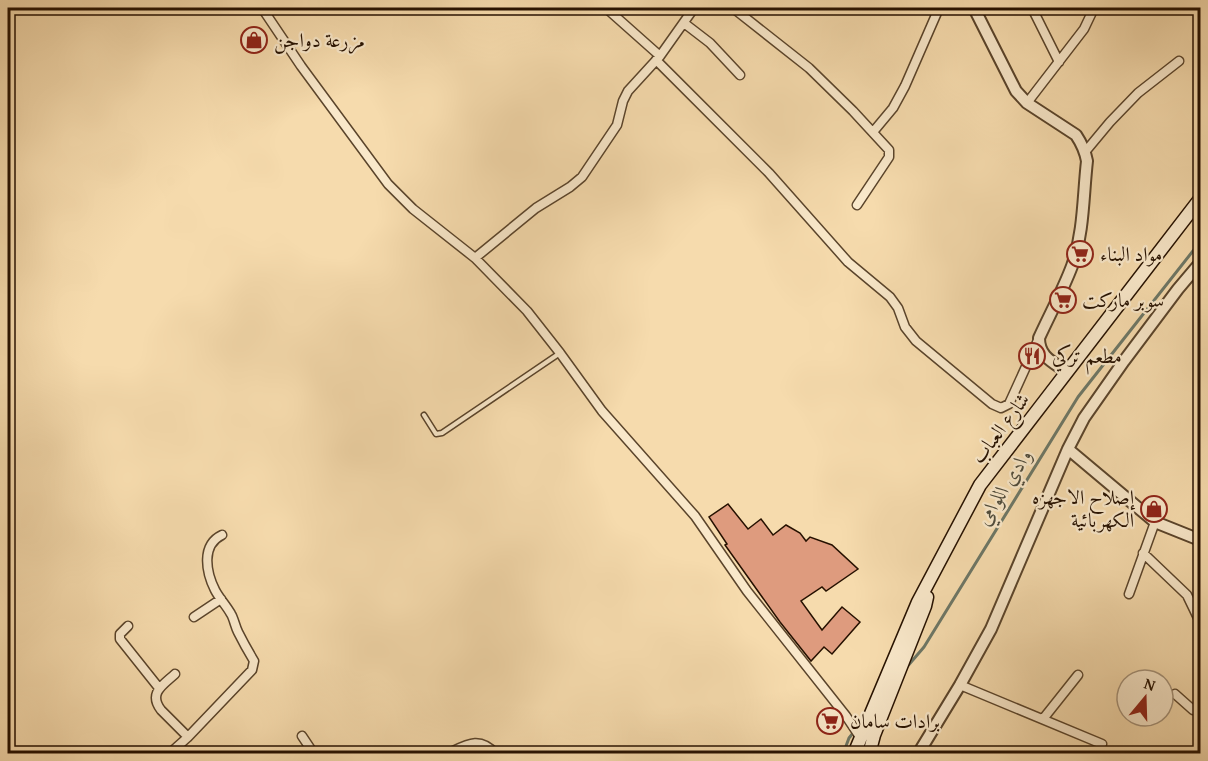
<svg xmlns="http://www.w3.org/2000/svg" width="1208" height="761" font-family="'Gentium Book Plus',Amiri,serif">
<style>
.lines{fill:none;stroke-linecap:round;stroke-linejoin:round}
.stream{stroke:#6d7766;stroke-width:3}
.building{fill:#de9b7e;stroke:#261100;stroke-width:1.5}
.service-casing{stroke:#5a442b;stroke-width:7}
.minor-casing{stroke:#5a442b;stroke-width:11}
.tertiary-casing{stroke:#5a442b;stroke-width:14}
.secondary-casing{stroke:#261100;stroke-width:15}
.service{stroke:#f9e8ca;stroke-width:4}
.minor{stroke:#f9e8ca;stroke-width:8}
.tertiary{stroke:#f9e8ca;stroke-width:10}
.secondary{stroke:#f9e8ca;stroke-width:12}
.labels{text-anchor:middle;stroke-width:4.5;stroke-linejoin:round;paint-order:stroke}
.poi-label{font-size:20px;fill:#261100;stroke:#f9e8ca;text-anchor:start}
.street-label{font-size:20px;fill:#261100;stroke:#f9e8ca}
.water-label{font-size:21px;font-style:italic;fill:#504c3c;stroke:#f9e8ca}
</style>
<rect width="100%" height="100%" fill="#f6dbad"/>
<filter id="stains"><feTurbulence type="fractalNoise" baseFrequency=".00333" numOctaves="4"/><feColorMatrix values="0 0 0 0 .2 0 0 0 0 .09 0 0 0 0 .02 0 0 0 .5 -.17"/></filter>
<radialGradient id="worn" r=".72"><stop offset=".6" stop-color="#630" stop-opacity="0"/><stop offset="1" stop-color="#630" stop-opacity=".3"/></radialGradient>
<g class="lines">
<path class="stream" d="M906,668L924,647L1078,397L1200,242
M843,754L849,738L862,722"/>
</g>
<path class="building" d="M728,504L748,529L761,519L773,535L786,525L800,533L806,541L810,537L832,545L858,569L826,591L822,587L801,601L822,630L842,607L860,622L832,654L824,647L811,661L780,622L725,545L727,544L709,517Z"/>
<g class="lines">
<defs>
<path id="service" d="M424,415L436,434L442,433L560,353"/>
<path id="minor" d="M262,8L301,66L388,184L413,209L475,258L527,311L560,353L602,411L695,516L747,591L846,716L860,737
M606,8L660,56
M733,8L809,68L853,111L889,150V157L857,205
M1032,8L1059,62
M684,23L710,43L740,75
M656,60L769,173L848,262L890,297L898,308L905,327L916,341L992,404L1001,408L1009,404L1039,338
M1027,103L1084,29L1094,8
M873,132L893,108L905,86L939,8
M1085,152L1110,122L1138,93L1179,61
M475,258L536,208L570,187L582,177L617,125L623,101L628,91L660,56L694,8
M1143,553L1187,595L1200,622
M1129,594L1155,522
M194,617L221,599
M128,626L120,634V639L159,688
M175,674C163,685 148,693 161,710L188,737
M960,685L1102,744
M1175,694L1193,710L1200,712
M1043,719L1078,675
M302,736L314,754
M169,754L188,737L252,670L254,661C248,651 243,642 238,632C235,626 234,619 231,614C226,605 219,598 215,590C206,572 201,545 222,535
M447,754C466,745 479,735 496,754"/>
<path id="tertiary" d="M974,8L1016,91L1027,103L1076,135C1082,144 1085,150 1087,161C1083,196 1084,232 1072,266C1063,290 1050,314 1039,338C1039,357 1053,362 1067,372
M1068,449L1155,522L1200,540
M918,754L960,685L991,629L1068,449L1084,418L1124,361L1178,289L1200,263"/>
<path id="secondary" d="M854,754L918,602L980,485L1200,199
M869,754L874,735L925,606L927,597"/>
</defs>
<use href="#service" class="service-casing"/>
<use href="#minor" class="minor-casing"/>
<use href="#tertiary" class="tertiary-casing"/>
<use href="#secondary" class="secondary-casing"/>
<use href="#service" class="service"/>
<use href="#minor" class="minor"/>
<use href="#tertiary" class="tertiary"/>
<use href="#secondary" class="secondary"/>
</g>
<defs>
<symbol id="shop-ring" viewBox="-11 -11 22 22"><circle r="9.5" fill="#f9e8ca" stroke="#8f2418" stroke-width="1.5"/><path d="M-5-2.5h2.3a2.7 3.5 0 0 1 5.4 0H5L5.5 6h-11ZM-1.5-2.5h3a1.5 2.3 0 0 0-3 0Z" fill="#8f2418"/></symbol>
<symbol id="supermarket-ring" viewBox="-11 -11 22 22"><circle r="9.5" fill="#f9e8ca" stroke="#8f2418" stroke-width="1.5"/><path d="M-6-5.5h2.5l.6 2H6L4.5 2H-2.5L-4.4-4H-6ZM-1.5 3.2a1.3 1.3 0 1 0 .1 0ZM3 3.2a1.3 1.3 0 1 0 .1 0Z" fill="#8f2418"/></symbol>
<symbol id="restaurant-ring" viewBox="-11 -11 22 22"><circle r="9.5" fill="#f9e8ca" stroke="#8f2418" stroke-width="1.5"/><path d="M-5-6h1v4h1v-4h1v4h1v-4h1v5L-1.5 .5V6h-2V.5L-5-1ZM5-6V6H3V1.5H1.5Q1.5-4 5-6Z" fill="#8f2418"/></symbol>
</defs>
<g fill-rule="evenodd">
<use href="#shop-ring" x="239" y="25" width="30" height="30"/>
<use href="#supermarket-ring" x="1065" y="239" width="30" height="30"/>
<use href="#supermarket-ring" x="1048" y="285" width="30" height="30"/>
<use href="#restaurant-ring" x="1017" y="341" width="30" height="30"/>
<use href="#shop-ring" x="1139" y="494" width="30" height="30"/>
<use href="#supermarket-ring" x="815" y="706" width="30" height="30"/>
</g>
<g class="labels">
<g class="poi-label">
<text x="274" y="47">مزرعة دواجن</text>
<text x="1100" y="261">مواد البناء</text>
<text x="1082" y="307">سوبر ماركت</text>
<text x="1052" y="363">مطعم تركي</text>
<text x="1134" y="504" text-anchor="end">إصلاح الاجهزه<tspan x="1134" dy="23">الكهربائية</tspan></text>
<text x="850" y="728">برادات سامان</text>
</g>
<g class="street-label">
<text transform="translate(1000 428) rotate(-53)" y="7">شارع العباب</text>
</g>
<g class="water-label">
<text transform="translate(1004 487) rotate(-58)" y="7">وادي اللوامي</text>
</g>
</g>
<rect width="1208" height="761" fill="none" stroke="#f6dbad" stroke-width="30"/>
<rect x="9" y="9" width="1190" height="743" fill="none" stroke="#261100" stroke-width="3"/>
<rect x="15" y="15" width="1178" height="731" fill="none" stroke="#261100" stroke-width="1.5"/>
<g transform="translate(1145 698) rotate(19)"><circle r="28" fill="#f9e8ca" stroke="#a59279" stroke-width="1.5"/>
<path d="M0-4.5L10 22L0 15L-10 22Z" fill="#8f2418"/>
<text y="-9" font-size="16" font-weight="bold" text-anchor="middle" fill="#261100">N</text>
</g>
<rect width="100%" height="100%" filter="url(#stains)"/>
<rect width="100%" height="100%" fill="url(#worn)"/>
</svg>
